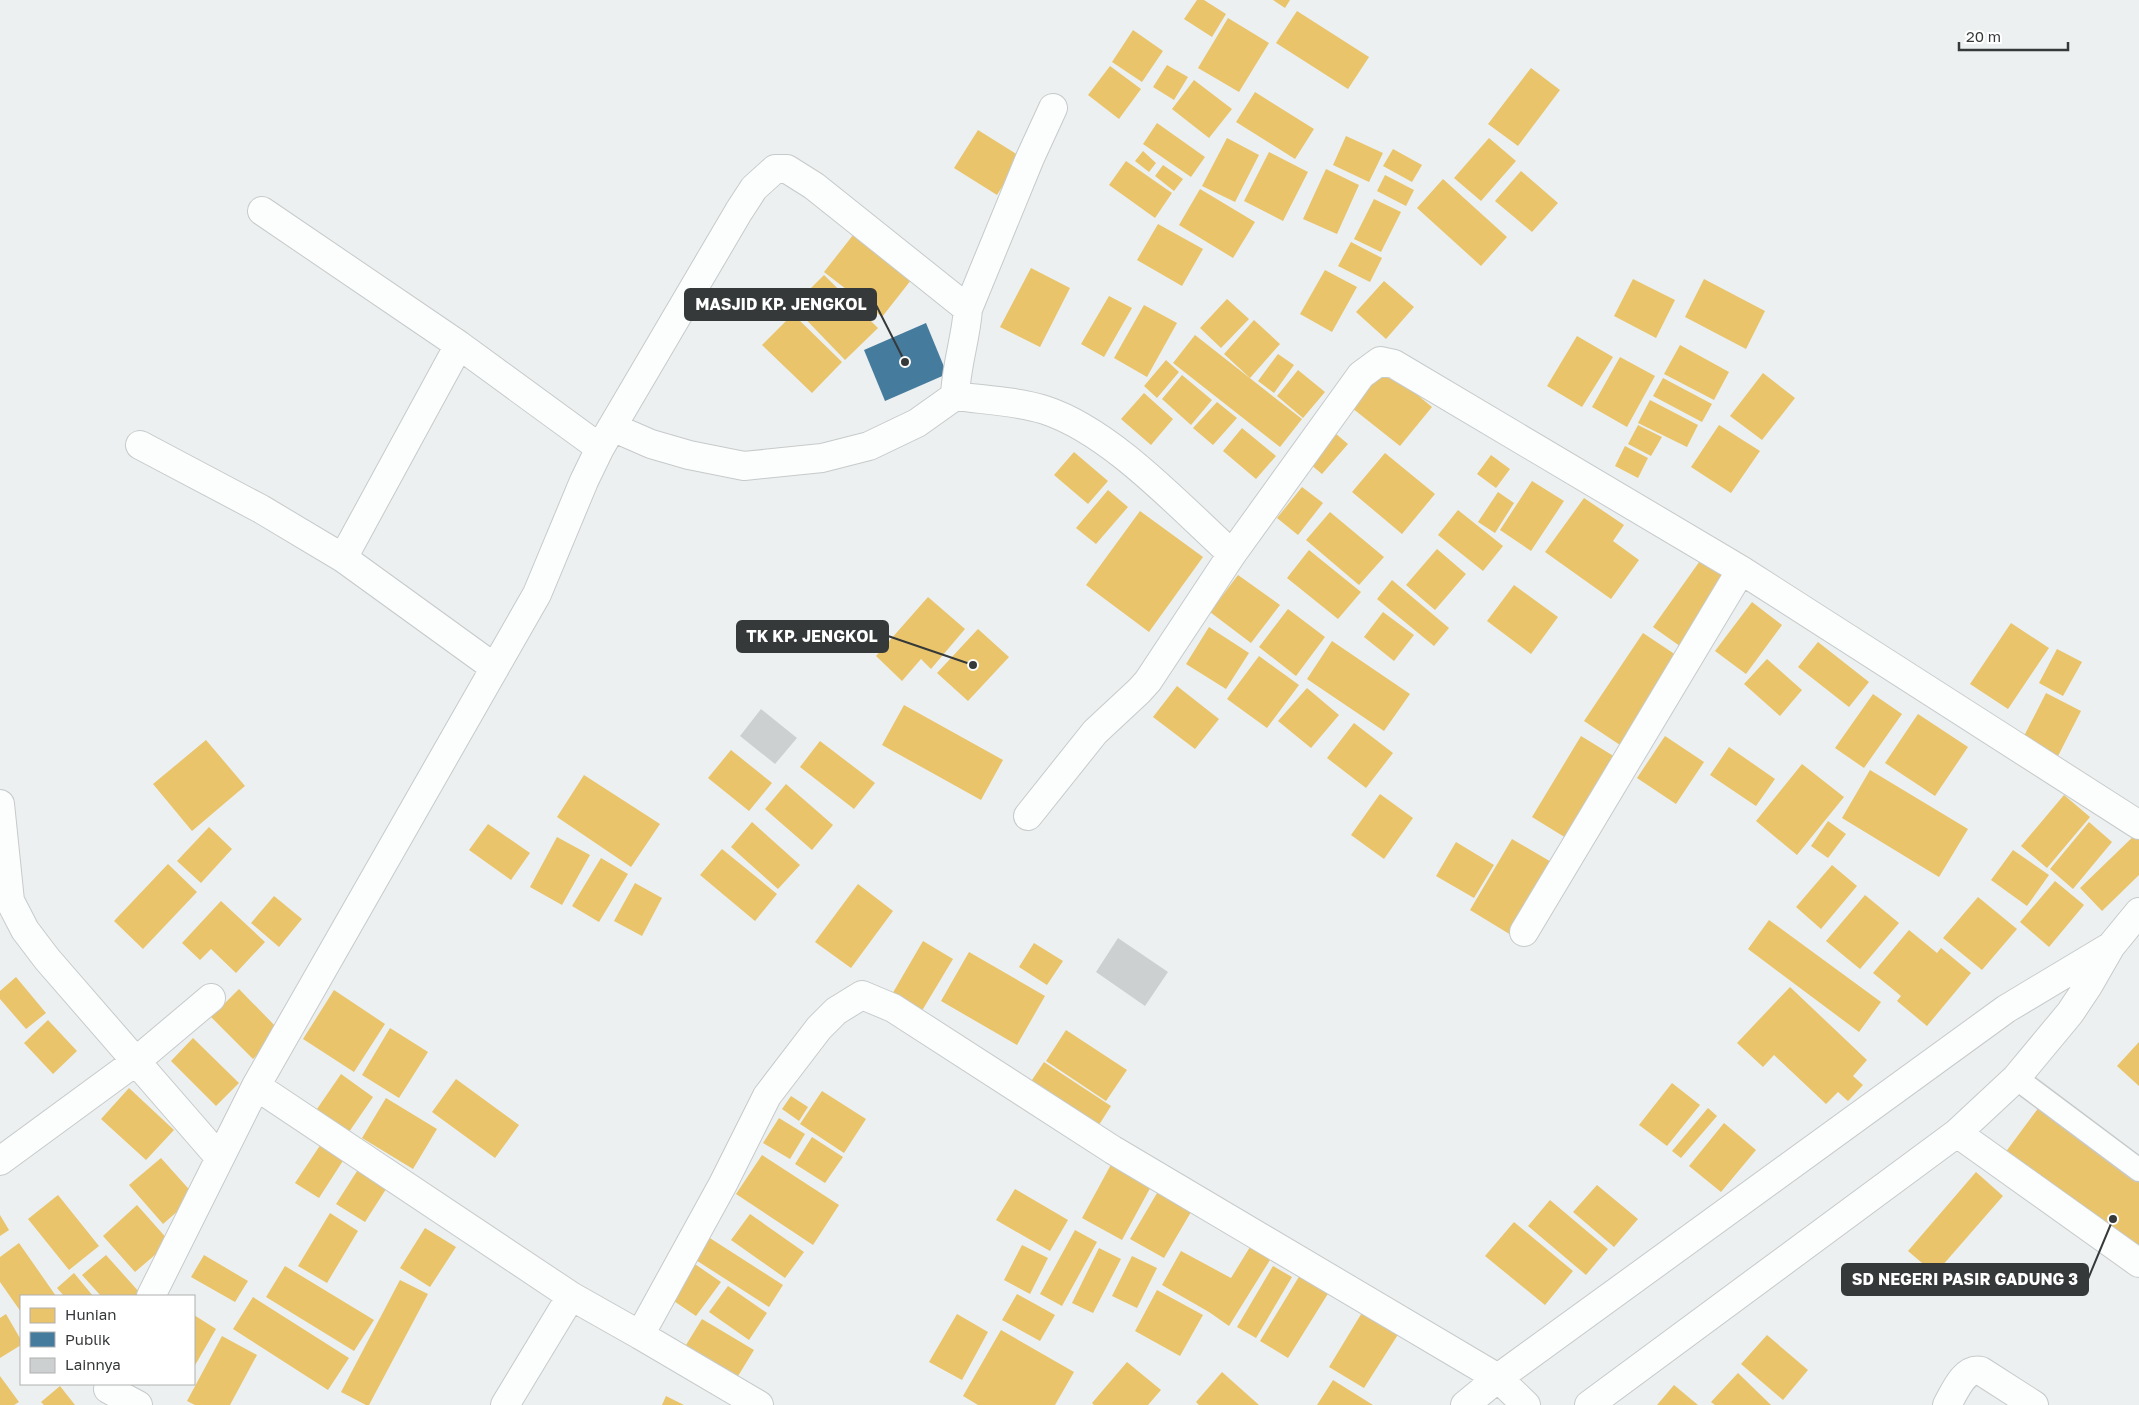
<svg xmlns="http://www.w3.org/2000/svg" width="2139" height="1405" font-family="'Golos Text',sans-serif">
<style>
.homes{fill:#e9c46a}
.public{fill:#457b9d}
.building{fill:#cdd0d1}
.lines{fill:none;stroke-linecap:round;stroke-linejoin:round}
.service-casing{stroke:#c7caca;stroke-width:25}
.minor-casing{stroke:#c7caca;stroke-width:30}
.service{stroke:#fcfdfd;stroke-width:22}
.minor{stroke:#fcfdfd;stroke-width:28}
.leader{fill:none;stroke:#36393a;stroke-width:2}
.callout-dot{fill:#36393a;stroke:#fff;stroke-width:2}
.callout{fill:#36393a;stroke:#36393a;stroke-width:2}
.callout-label{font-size:16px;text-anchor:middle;font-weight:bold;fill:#fff}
</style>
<rect width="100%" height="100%" fill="#ecf0f1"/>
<path class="homes" d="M1197,0H1204L1226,14L1212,37L1184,19Z
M1273,0H1290L1285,8Z
M1297,11L1369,57L1348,89L1276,43Z
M1228,18L1269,43L1239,92L1198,68Z
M1133,30L1163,51L1142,82L1112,62Z
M1167,65L1188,77L1174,100L1153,87Z
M1110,66L1141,89L1119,119L1088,95Z
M1531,68L1560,90L1518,146L1488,124Z
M1194,80L1232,109L1209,138L1172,109Z
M1255,92L1314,129L1295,159L1236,122Z
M1157,123L1205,157L1191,177L1143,144Z
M978,130L1021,157L997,195L954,168Z
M1346,136L1383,153L1369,182L1333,165Z
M1227,138L1259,155L1235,202L1202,186Z
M1489,138L1516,161L1481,201L1454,178Z
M1393,149L1422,165L1412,182L1383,166Z
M1143,151L1156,163L1149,172L1135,161Z
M1269,152L1308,172L1283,221L1244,201Z
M1126,161L1172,193L1155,218L1109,185Z
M1163,165L1183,179L1174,191L1155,176Z
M1326,169L1359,185L1337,234L1303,219Z
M1521,171L1558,203L1532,232L1495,201Z
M1385,175L1414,190L1406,206L1377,191Z
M1443,179L1507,237L1481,266L1417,208Z
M1200,189L1255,222L1233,258L1179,225Z
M1374,199L1401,212L1381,252L1354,239Z
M1158,224L1203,249L1182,286L1137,260Z
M857,230L915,275L882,317L824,272Z
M1351,242L1382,258L1370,282L1338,266Z
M1031,268L1070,288L1040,347L1000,327Z
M1325,270L1357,287L1332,332L1300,314Z
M824,275L878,328L845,360L793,306Z
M1633,279L1675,300L1656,338L1614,316Z
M1704,279L1765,311L1746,349L1685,317Z
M1384,281L1414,307L1386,339L1356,312Z
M1109,296L1132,308L1104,357L1081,344Z
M1227,299L1249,319L1221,348L1200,328Z
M1144,305L1177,323L1147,377L1114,358Z
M793,314L842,362L812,393L762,345Z
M1254,320L1280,344L1250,378L1224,354Z
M1195,335L1302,419L1280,447L1173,363Z
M1577,336L1613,357L1582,407L1547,386Z
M1680,345L1729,372L1714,400L1664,374Z
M1278,354L1294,365L1274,393L1258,381Z
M1620,357L1655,376L1627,427L1592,407Z
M1166,360L1179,372L1157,398L1144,386Z
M1380,364L1432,407L1400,446L1347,404Z
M1298,370L1325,392L1303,418L1277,396Z
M1763,373L1795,398L1762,440L1730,416Z
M1182,375L1212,400L1191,425L1162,399Z
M1663,378L1712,404L1702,422L1653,396Z
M1144,393L1173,419L1151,445L1121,419Z
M1650,400L1698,425L1687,447L1638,423Z
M1217,402L1237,418L1213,445L1193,428Z
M1638,425L1662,437L1651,456L1628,444Z
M1719,425L1760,451L1731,493L1691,467Z
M1242,428L1276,456L1256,479L1223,451Z
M1329,428L1348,444L1322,474L1304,459Z
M1625,446L1648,458L1638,478L1615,466Z
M1074,452L1108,481L1088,504L1054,475Z
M1385,453L1435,494L1402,534L1352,492Z
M1491,455L1510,469L1496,488L1477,474Z
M1532,481L1564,501L1531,551L1500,530Z
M1302,487L1323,503L1298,535L1277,518Z
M1108,490L1128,507L1096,544L1076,528Z
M1498,492L1514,503L1495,533L1478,522Z
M1584,498L1624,525L1613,541L1639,560L1611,599L1545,552Z
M1458,510L1503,546L1483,571L1438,535Z
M1140,511L1203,557L1149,632L1086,585Z
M1330,512L1384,557L1359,585L1306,540Z
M1437,549L1466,574L1435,610L1406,585Z
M1309,550L1361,592L1338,619L1287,578Z
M1702,558L1734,580L1684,649L1653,627Z
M1238,575L1280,605L1251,643L1210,612Z
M1392,580L1449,628L1434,646L1377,599Z
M1514,585L1558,617L1531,654L1487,621Z
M928,597L965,629L931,669L921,659L902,681L876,656Z
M1752,602L1782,625L1746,674L1715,651Z
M1288,609L1325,637L1296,676L1259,647Z
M1383,612L1414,635L1394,661L1364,637Z
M2011,623L2049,648L2008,709L1970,684Z
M1209,627L1249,653L1226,689L1186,664Z
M978,629L1009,657L968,701L937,673Z
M1643,633L1685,661L1626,749L1584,721Z
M1332,641L1410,694L1384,731L1307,679Z
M1818,642L1869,682L1849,707L1798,667Z
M2057,649L2082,662L2063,696L2039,683Z
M1259,656L1299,685L1267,728L1227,699Z
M1767,659L1802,690L1780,716L1744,684Z
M1177,686L1219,719L1195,749L1153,717Z
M1307,688L1339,715L1311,748L1278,721Z
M2046,693L2081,711L2058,756L2023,738Z
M1873,694L1902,714L1864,768L1835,748Z
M904,705L1003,760L981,800L882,745Z
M1918,714L1968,747L1935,796L1885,763Z
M1354,723L1393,753L1366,788L1327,758Z
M1581,736L1620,760L1571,841L1532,817Z
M1665,736L1704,762L1676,804L1637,778Z
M206,740L245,786L192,831L153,784Z
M820,741L875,783L854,809L800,767Z
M1729,747L1775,779L1756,806L1710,775Z
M731,750L772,783L749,811L708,778Z
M1802,764L1844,797L1797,855L1756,821Z
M1870,770L1968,829L1939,877L1842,818Z
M584,775L660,824L631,867L557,817Z
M786,784L833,825L812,850L765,809Z
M1380,794L1413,818L1384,859L1351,835Z
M2064,795L2090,817L2047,868L2021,846Z
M1828,821L1846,834L1828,858L1811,846Z
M752,822L800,865L778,889L731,847Z
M2089,822L2112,842L2073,889L2050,869Z
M488,824L530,853L511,880L469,850Z
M209,827L232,849L201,883L177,861Z
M2139,831V875L2102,911L2080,888Z
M557,837L590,855L562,905L530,887Z
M1512,839L1553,863L1511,935L1470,910Z
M1456,842L1494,865L1474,898L1436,876Z
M722,849L777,894L755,921L700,875Z
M2013,850L2049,875L2027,906L1991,880Z
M601,858L628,874L599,922L572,906Z
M168,864L197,892L143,949L114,921Z
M1832,865L1857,886L1821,929L1796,907Z
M2055,881L2084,905L2049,947L2020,922Z
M635,883L662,898L642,936L614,921Z
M858,884L893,911L851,968L815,942Z
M1865,895L1899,923L1860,969L1826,941Z
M274,896L302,919L279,947L251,923Z
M1978,897L2017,929L1982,970L1943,938Z
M221,901L265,942L236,973L211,949L200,960L182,943Z
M1769,920L1881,1002L1859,1032L1748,949Z
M1909,930L1937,953L1941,948L1971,973L1927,1026L1897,1001L1901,996L1873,973Z
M923,941L953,959L920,1014L891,996Z
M1034,943L1063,961L1047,985L1019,967Z
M969,952L1045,996L1017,1045L941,1001Z
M16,977L46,1013L26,1029L0,999V991Z
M1790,987L1867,1060L1853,1076L1863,1085L1848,1101L1838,1092L1826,1104L1774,1055L1763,1067L1737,1043Z
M239,989L281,1032L253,1059L211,1017Z
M334,990L385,1024L354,1072L303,1039Z
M48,1020L77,1051L53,1074L24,1043Z
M390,1028L428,1052L399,1098L362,1075Z
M1066,1030L1127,1070L1106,1101L1046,1061Z
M193,1038L239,1083L216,1106L171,1061Z
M2139,1042V1086L2117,1066Z
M1044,1062L1111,1106L1097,1128L1030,1083Z
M341,1074L373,1097L349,1132L317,1109Z
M456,1079L519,1125L495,1158L432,1112Z
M1672,1083L1700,1105L1667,1146L1639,1125Z
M129,1088L174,1130L146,1160L101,1119Z
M822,1091L866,1119L844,1153L800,1124Z
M791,1096L808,1107L799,1121L782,1109Z
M386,1098L437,1129L413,1169L362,1138Z
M2039,1107L2139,1181V1258L2002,1157Z
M1708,1108L1717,1116L1681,1158L1672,1151Z
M779,1118L805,1134L790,1159L763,1143Z
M1724,1123L1756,1150L1721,1192L1689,1166Z
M812,1137L843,1157L825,1183L795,1164Z
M323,1141L346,1156L319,1198L295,1183Z
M762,1155L839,1205L813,1245L736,1194Z
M161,1158L195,1196L163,1224L129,1185Z
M1114,1159L1154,1181L1122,1240L1082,1218Z
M359,1168L388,1186L365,1222L336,1204Z
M1976,1172L2003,1196L1935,1274L1908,1251Z
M1597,1185L1638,1219L1614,1247L1573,1212Z
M1160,1188L1194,1207L1164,1258L1130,1239Z
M1015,1189L1068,1220L1050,1251L996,1220Z
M58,1195L99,1246L69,1270L28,1219Z
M1550,1200L1608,1249L1586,1275L1528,1226Z
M137,1205L170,1242L135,1272L103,1236Z
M330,1213L358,1231L327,1283L298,1266Z
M750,1214L804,1252L785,1278L731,1240Z
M0,1215L9,1230L0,1236Z
M1514,1222L1573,1271L1545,1305L1485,1256Z
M425,1228L456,1247L430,1287L400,1268Z
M1075,1230L1097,1242L1062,1306L1040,1294Z
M702,1233L783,1285L769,1307L688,1255Z
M19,1243L56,1296H21V1312L0,1282V1257Z
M1022,1245L1048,1258L1030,1294L1004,1280Z
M1250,1247L1270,1260L1229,1326L1209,1312L1162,1285L1181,1251L1231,1278Z
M1099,1248L1121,1259L1093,1313L1072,1303Z
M106,1255L140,1293L137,1296H101L82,1275Z
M204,1255L248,1281L235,1302L191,1277Z
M1132,1256L1157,1268L1137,1308L1112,1296Z
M689,1260L721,1282L696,1316L665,1295Z
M285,1266L374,1320L354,1351L266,1297Z
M1273,1266L1292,1277L1256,1338L1237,1327Z
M74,1273L93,1296H64L57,1288Z
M1300,1275L1329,1292L1288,1358L1260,1341Z
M400,1280L428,1294L369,1405H366L341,1392Z
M728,1286L767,1313L749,1340L709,1312Z
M1157,1290L1203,1315L1180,1356L1135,1331Z
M1017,1294L1055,1315L1040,1341L1002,1320Z
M253,1297L349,1358L328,1390L233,1329Z
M1363,1311L1399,1333L1364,1388L1329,1367Z
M6,1314L21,1340V1345L0,1358V1318Z
M957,1314L988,1332L962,1380L929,1362Z
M194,1315L216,1329L194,1367Z
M702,1319L754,1350L738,1376L686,1345Z
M1001,1330L1074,1372L1055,1405H978L963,1396Z
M1767,1335L1808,1370L1783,1400L1741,1364Z
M222,1336L257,1355L230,1405H195L187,1401Z
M1127,1362L1161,1390L1148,1405H1094L1092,1403Z
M1222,1372L1259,1405H1199L1196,1402Z
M1738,1373L1771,1405H1715L1711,1402Z
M0,1376L19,1402L14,1405H0Z
M1333,1380L1373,1405H1317Z
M1674,1385L1698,1405H1657Z
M60,1386L75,1405H44L41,1402Z
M666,1396L684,1405H662Z"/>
<path class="public" d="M926,323L947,374L885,401L864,350Z"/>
<path class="building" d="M761,709L797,738L775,764L740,736Z
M1118,938L1168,972L1145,1006L1096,972Z"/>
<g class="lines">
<defs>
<path id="service" d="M2016,1078L2139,1170"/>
<path id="minor" d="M262,211L459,345L600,448
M955,396C956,366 966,338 968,309L1030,158L1053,108
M612,427L739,211L754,188L775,169H787L814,186L968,309
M140,445L261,509L343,558L495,668
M343,558L459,345
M0,804L10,901L25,930L47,959L219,1157
M1028,816L1095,732L1139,691L1148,681L1232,554
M1524,932L1741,570
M256,1086L571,1296
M1957,1133L2139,1263
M0,1161L135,1062L211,998
M151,1296L256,1086L537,594L584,481L600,448L612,427L651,444L689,455L744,466L822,458L869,446L917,423L955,396C984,400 1017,401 1045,410C1112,432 1180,507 1232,554L1361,375L1380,361L1394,364L1741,570L2139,825
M640,1335L759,1405
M108,1389L138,1405
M505,1405L571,1296L640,1335L723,1184L767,1096L819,1028L836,1011L862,995L893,1008L1113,1150L1498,1378L1526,1405
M1465,1405L1498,1378L2006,1009L2111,946
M1589,1405L1957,1133L2016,1078L2070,1013L2088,986L2111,946L2139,912
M1947,1405C1954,1393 1964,1367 1981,1371L2034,1405"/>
</defs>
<use href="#service" class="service-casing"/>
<use href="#minor" class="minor-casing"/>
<use href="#service" class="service"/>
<use href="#minor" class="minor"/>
</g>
<path class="leader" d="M905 362L876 305M973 665L888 636M2113 1219L2088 1279"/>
<g class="callout-dot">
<circle cx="905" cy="362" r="5"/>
<circle cx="973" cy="665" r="5"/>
<circle cx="2113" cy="1219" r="5"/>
</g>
<g class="callout">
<rect x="685" y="289" width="191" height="31" rx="5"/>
<rect x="737" y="621" width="151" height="31" rx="5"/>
<rect x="1842" y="1264" width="246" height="31" rx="5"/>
</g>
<g class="callout-label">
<text x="781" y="310">MASJID KP. JENGKOL</text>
<text x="812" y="642">TK KP. JENGKOL</text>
<text x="1965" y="1285">SD NEGERI PASIR GADUNG 3</text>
</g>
<rect x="20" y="1295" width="175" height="90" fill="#ffffff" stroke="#afb0b0"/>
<rect x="30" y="1308" width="25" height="15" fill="#e9c46a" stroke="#afb0b0"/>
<text x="65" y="1320" font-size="15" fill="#36393a">Hunian</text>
<rect x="30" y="1332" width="25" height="15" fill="#457b9d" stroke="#afb0b0"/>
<text x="65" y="1345" font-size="15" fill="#36393a">Publik</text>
<rect x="30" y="1358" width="25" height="15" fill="#cdd0d1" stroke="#afb0b0"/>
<text x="65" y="1370" font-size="15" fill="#36393a">Lainnya</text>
<path d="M1959 42v8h109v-8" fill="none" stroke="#36393a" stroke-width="2.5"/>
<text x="1966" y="42" font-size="15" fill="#36393a" stroke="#ffffff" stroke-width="4" paint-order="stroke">20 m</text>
</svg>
